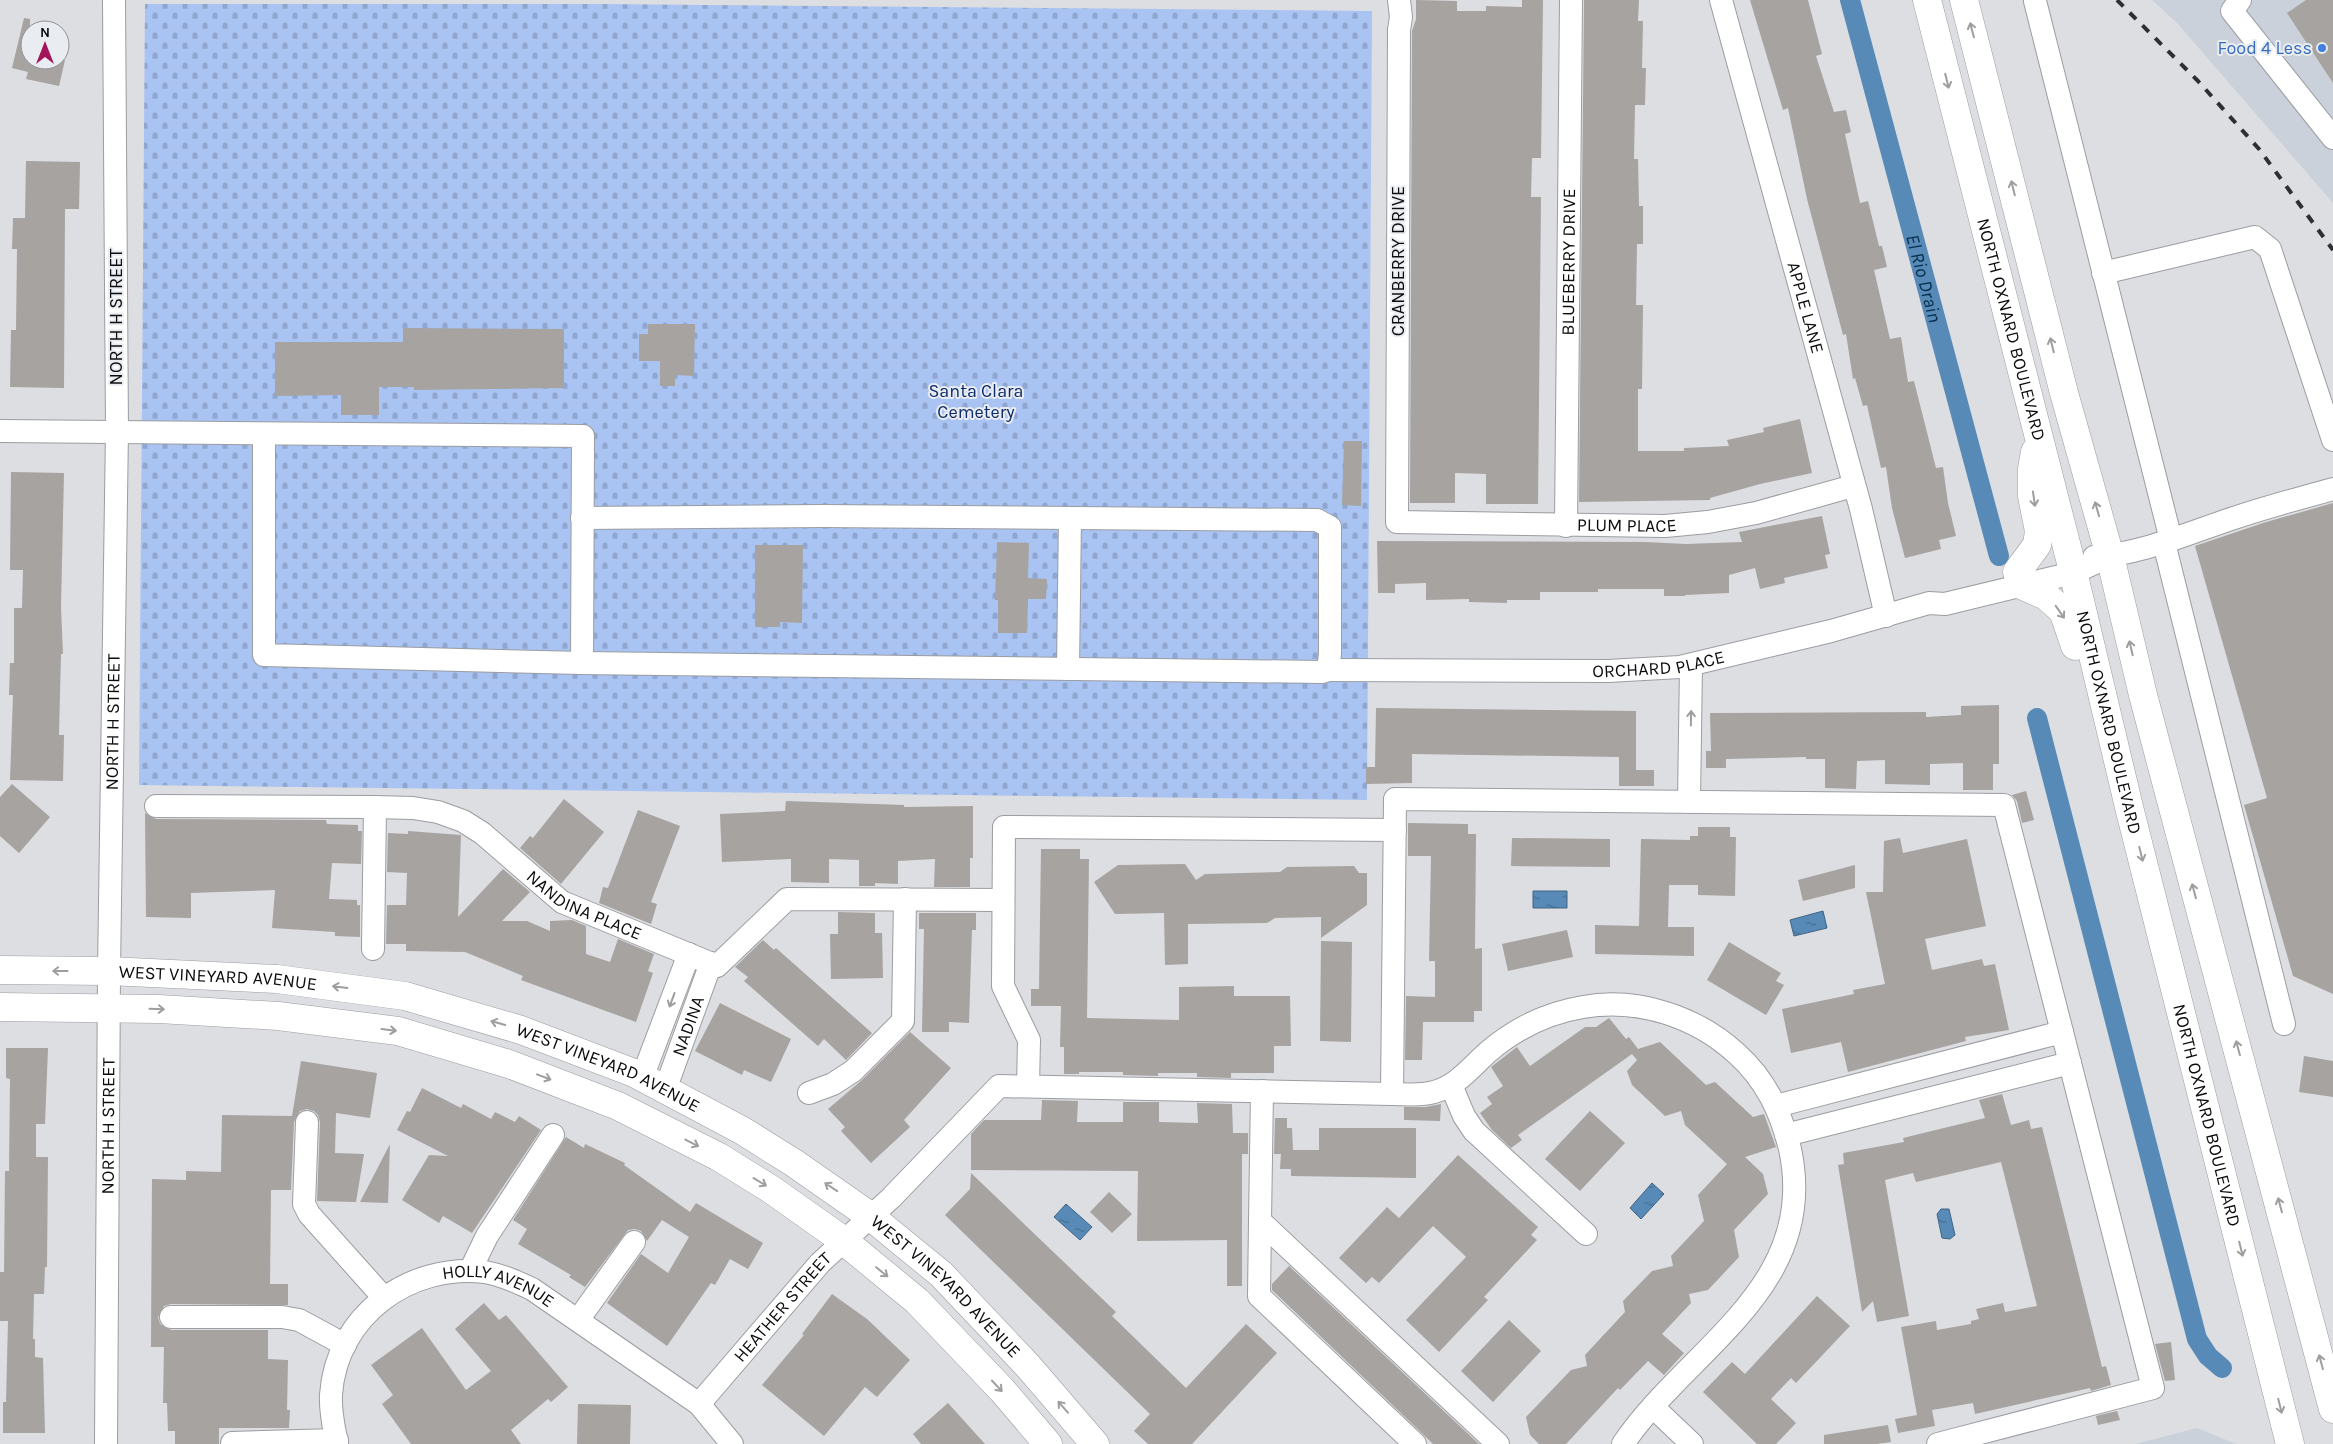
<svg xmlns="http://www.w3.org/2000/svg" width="2333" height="1444" font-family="Karla,sans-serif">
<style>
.built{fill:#cbd1db}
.cemetery{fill:url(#cemetery-stones)}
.water{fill:url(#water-ripples);stroke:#406483}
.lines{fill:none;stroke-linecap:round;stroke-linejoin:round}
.canal{stroke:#578ab6;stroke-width:20}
.building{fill:#a6a3a0}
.minor-casing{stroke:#9b9da1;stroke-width:24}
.major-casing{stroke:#9b9da1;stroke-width:29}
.minor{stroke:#fff;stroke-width:22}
.major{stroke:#fff;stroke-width:28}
.rail{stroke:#2d2f30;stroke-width:4;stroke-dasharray:9 9;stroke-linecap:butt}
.oneway{stroke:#9d9e9e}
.shop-dot{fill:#3f7fe0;stroke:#e9ecf0;stroke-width:2}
.labels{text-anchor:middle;stroke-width:4;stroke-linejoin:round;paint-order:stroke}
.shop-label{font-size:18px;fill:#366cbe;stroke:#e9ecf0;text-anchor:end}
.street-label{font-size:18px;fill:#0b0c0d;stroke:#e9ecf0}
.park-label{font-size:18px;fill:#0b2b6b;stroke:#e9ecf0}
.water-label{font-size:19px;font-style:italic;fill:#032d4b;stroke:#e9ecf0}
</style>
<defs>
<pattern id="cemetery-stones" width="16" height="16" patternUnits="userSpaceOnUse" patternTransform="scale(1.25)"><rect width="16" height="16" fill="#a9c3f3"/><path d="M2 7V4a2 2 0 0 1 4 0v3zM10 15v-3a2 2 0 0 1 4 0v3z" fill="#90a6cf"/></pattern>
<pattern id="water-ripples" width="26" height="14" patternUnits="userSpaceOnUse" patternTransform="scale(1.25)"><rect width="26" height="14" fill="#578ab6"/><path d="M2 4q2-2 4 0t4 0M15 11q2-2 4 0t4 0" fill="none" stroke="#466f92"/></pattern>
</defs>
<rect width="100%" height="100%" fill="#dcdee2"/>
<path class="built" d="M2152,0H2333V203L2177,23Z
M2197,1428L2236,1444H2135Z"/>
<path class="cemetery" d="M145,4H600L1372,11L1367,800L139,785Z"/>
<path class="water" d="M1533,891H1567V908H1533Z
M1823,911L1827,928L1794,936L1790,920Z
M1652,1183L1664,1194L1641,1219L1630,1208Z
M1066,1204L1092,1227L1080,1240L1054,1217Z
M1941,1209H1949L1955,1235L1950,1239L1942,1238L1937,1214Z"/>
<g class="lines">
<g class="canal">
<path id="s1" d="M1850,0L1999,556"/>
<path d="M2037,718L2197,1339L2208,1356L2222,1368"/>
</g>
</g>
<path class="building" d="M1416,0L1457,1V11H1486V6L1522,7V0H1543L1541,158H1532L1531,197H1541L1538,504H1486V474L1455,473V503H1410L1412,31L1416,19Z
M1584,0H1639L1638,21H1643L1642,68H1646L1645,105H1635L1634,159H1638L1639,206H1643V244H1637L1636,305H1643L1642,389H1638V451H1684V448L1729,446L1727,440L1764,432L1763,428L1800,419L1812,473L1760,484L1710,498V500L1579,502Z
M1750,0H1808L1822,54L1816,56L1834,112L1846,110L1851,132L1845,134L1860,203L1868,201L1879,246H1882L1887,267L1874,270L1890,339L1901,337L1908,382L1914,381L1936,468L1943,467L1948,503L1956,536L1939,540L1941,549L1905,558L1892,508L1886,467L1881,468L1867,405L1863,406L1855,378L1853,379L1846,334L1843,335L1807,199L1788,108L1783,110Z
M2306,0H2333V83L2287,13Z
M24,18L30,19V62L65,60L59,86L26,79L28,72L12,68Z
M26,161L80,162L79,209H65L64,388L10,387L11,330H16L17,249H12L13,218H25Z
M648,324H695L694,376L675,375V386H660V361H639V334H648Z
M403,328L564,329V388L414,390V387H379V415H341V395L275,396V342H403Z
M1344,441H1362L1361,506L1342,505Z
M11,472L64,473L61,607L63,654H61L59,735H64L63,781L10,780L13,695H9L10,663H14V608H22L23,570H10Z
M2333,503V994L2293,976L2244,805L2267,798L2195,546L2263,523Z
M1822,516L1830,554L1825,555L1828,568L1784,578L1785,583L1760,589L1755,568L1729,575V593L1685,595V596H1664V589H1598V592H1540V600H1507V603L1469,602V599L1426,600V583L1395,584V593H1378L1377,541L1645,542L1686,544L1742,542L1739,532Z
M997,542L1029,543L1028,578L1047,579L1046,599H1028L1027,633H998V600H995Z
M755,545H803L802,623L780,622V627H755Z
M1999,705V764H1993V790H1963V763L1930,764V785L1885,784V760L1857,761L1856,789L1825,788V759H1806V757L1726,759V768H1706V751H1711L1710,713L1926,712V717L1961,715V706Z
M1376,708L1636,711V770H1654V786H1619V757L1412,754V783L1366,784V767H1375Z
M12,784L50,817L19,853L0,836V797Z
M2026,791L2034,820L2022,823L2017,801L2012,795Z
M564,799L604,832L561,884L520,848L530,836L533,838Z
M786,801L904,805V807L973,806V858H970V887H934L935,859L898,861V884L875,883V886H859V860L829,859V883L791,882V859L722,862L720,814L785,811Z
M638,810L680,826L651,902L657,904L651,924L599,903L603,887L608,888Z
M145,813L156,819L326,820L327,824L358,825V831H362L361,864L332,863L329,899L357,900V905H360V937L335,936V932L272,928L275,890L191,893V918L146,917Z
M1408,823L1468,824V834H1476L1475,949L1482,948V1011H1474V1022H1423L1422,1060H1405L1406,996L1435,997V961H1429L1431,856H1408Z
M1698,827H1730V837H1736L1735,896L1698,895V885H1669L1668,927H1694V956L1595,954V925L1639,926L1641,839L1690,840V836H1698Z
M408,831L461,835L458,917L503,869L530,892L502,921H527L550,931V921L572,920L586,926V954L610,962L618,939L654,954L648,971L653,973L636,1022L521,980L523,976L465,952L406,951V944H386L387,905H406L407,873L387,872L388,833L408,834Z
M1512,838L1610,839V867L1511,866Z
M1900,838L1903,853L1967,839L1986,926L1925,939L1932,970L1982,959L1984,966L1995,964L2009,1030L1965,1037L1966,1041L1848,1072L1841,1042L1791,1053L1782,1009L1854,994L1853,990L1885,984L1866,892H1883L1884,841Z
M1041,849H1080V859H1089L1087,1018L1179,1020V987L1234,986V996H1290L1291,1046H1274V1073H1231V1078L1197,1077V1073H1158V1076L1123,1075V1072H1079V1074H1064V1047H1060L1061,1006H1031V989H1039Z
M1185,864L1196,880L1205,874L1280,872L1287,867L1354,866L1359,873H1367V905L1321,938V917L1275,918L1267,923L1188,924V964L1165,965L1164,913L1115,914L1094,882L1118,865Z
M1855,865V888L1803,901L1798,880Z
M838,912L875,913V933H882L883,978L831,979L830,934H838Z
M919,913H976V930H972L969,1023L949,1022V1032H922L924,929H919Z
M1567,930L1573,957L1508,971L1502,944Z
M763,940L774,950L776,948L872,1033L846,1060L824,1039L818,1046L744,981L748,977L735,967Z
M1321,941L1352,942L1351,1042L1320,1041Z
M1729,942L1781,973L1776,981L1784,985L1766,1015L1707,980Z
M720,1003L791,1039L771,1082L744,1070L742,1075L695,1051Z
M1609,1018L1626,1039L1629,1037L1638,1049L1660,1042L1706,1085L1715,1082L1753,1117L1764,1114L1776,1147L1745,1157L1763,1174L1768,1194L1734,1230L1739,1257L1708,1290L1689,1294L1691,1303L1662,1334L1684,1353L1664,1375L1648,1361L1620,1390L1618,1388L1566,1444H1539L1530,1435L1526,1417L1571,1370L1587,1366L1585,1355L1625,1312L1623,1301L1652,1271L1673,1266L1671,1256L1704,1221L1698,1195L1727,1164L1685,1125L1681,1111L1665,1116L1632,1085L1627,1071L1637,1060L1632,1054L1518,1135L1522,1140L1511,1148L1492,1130L1480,1113L1492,1104L1487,1097L1503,1086L1491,1067L1517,1047L1530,1066L1585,1027H1596Z
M910,1032L951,1068L904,1120L910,1127L871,1163L841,1131L845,1127L828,1109L862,1080Z
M6,1048H48L45,1124H36V1157H48L47,1267H45L44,1294H34L33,1339H35V1357L43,1358L45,1433H3V1402H6L8,1321H0V1272H4L5,1171H9L10,1079L6,1078Z
M2304,1056L2333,1061V1097L2299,1092Z
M301,1061L377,1073L370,1118L336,1113L335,1153L364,1154L356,1202L317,1201L320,1122L318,1115L314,1111L307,1109L300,1111L294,1122L291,1190H271L270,1284H288V1305L171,1304L164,1306L158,1317L160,1324L171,1330H268V1359L288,1360L287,1410H290L289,1428H219V1444H175V1431H168L167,1403H163L164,1347H151L152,1179L186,1180V1171L221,1172L222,1115L292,1116Z
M422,1088L461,1108L463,1104L491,1119L495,1112L515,1122L519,1116L541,1130L472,1233L443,1216L439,1223L402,1200L429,1155L448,1156L397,1130L407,1111L410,1112Z
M2002,1094L2011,1125L2029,1120L2031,1129L2042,1127L2102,1367L2106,1366L2111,1385L2091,1391L2090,1388L1975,1414L1973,1403L1932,1410L1935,1426L1898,1433L1895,1419L1917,1415L1901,1327L1936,1321L1937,1330L1971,1324V1321L1979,1319L1976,1309L2003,1303L2005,1312L2037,1306L2001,1162L1916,1182L1913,1173L1885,1180L1909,1316L1877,1322L1873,1301L1862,1312L1838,1165L1844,1164L1843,1153L1904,1142L1903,1138L1985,1118L1979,1100Z
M1042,1100L1078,1101L1077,1122H1123V1102H1159V1122L1198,1123L1197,1103L1232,1104L1233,1133H1248V1154H1242V1286H1227V1240L1137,1241L1138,1171L971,1170V1134L984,1120H1041Z
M1441,1104L1440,1121L1404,1120V1107H1425Z
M1590,1111L1625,1143L1580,1191L1545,1159Z
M1275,1118H1287V1128H1292L1293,1150H1319V1128H1416V1178L1291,1176V1169H1280L1281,1154H1274Z
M566,1137L584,1148L585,1144L625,1163L624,1165L690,1212L696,1203L763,1243L748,1269L730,1259L715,1285L711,1283L667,1346L607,1303L641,1254L668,1273L689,1237L662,1220L647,1241L641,1231L635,1229L628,1230L585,1287L569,1277L571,1275L518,1244L527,1229L513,1220Z
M390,1144L388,1203L360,1202Z
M1458,1155L1538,1227L1531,1235L1537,1240L1484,1297L1488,1300L1439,1352L1406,1320L1466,1257L1462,1253L1433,1226L1379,1283L1372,1277L1366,1283L1339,1258L1387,1207L1399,1218Z
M971,1173L1116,1312L1112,1316L1186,1388L1246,1324L1277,1353L1192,1444H1148L1134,1431L1150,1414L945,1215L970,1189Z
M1109,1192L1132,1214L1112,1233L1090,1212Z
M1289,1266L1479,1444H1433L1426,1437L1272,1290V1284Z
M832,1294L867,1319L910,1360L877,1397L865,1387L824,1436L762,1385L804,1335L802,1334Z
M1817,1296L1850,1326L1796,1383L1791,1378L1771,1399L1796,1423L1776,1444H1757L1703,1392L1732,1362L1745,1374Z
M484,1303L499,1320L506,1315L568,1387L551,1402L548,1399L511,1430L521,1444H411L382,1404L393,1395L371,1365L422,1328L466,1390L491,1371L455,1329Z
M1509,1320L1541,1351L1493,1402L1461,1371Z
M2171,1342L2175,1380L2165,1381L2155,1344Z
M948,1403L985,1444H921L913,1434Z
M578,1404L631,1405L630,1444H577Z
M2117,1411L2120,1420L2098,1425L2096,1416Z
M1888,1425L1891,1442L1876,1444H1824V1435Z"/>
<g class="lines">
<defs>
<g id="minor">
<path id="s2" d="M1399,0L1401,17L1399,30L1397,522L1665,526L1708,522L1756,513L1853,486"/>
<path id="s3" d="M1721,0L1861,509L1886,616"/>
<path d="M2240,0L2232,11L2333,138"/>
<path d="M2035,1L2171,540"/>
<path d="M2103,273L2255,237L2270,249L2333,440"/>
<path d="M0,431L583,436L582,663L264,655V435"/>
<path id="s4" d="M1566,526L1571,0"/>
<path d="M2164,543L2284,1024"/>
<path d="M2094,557C2142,554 2188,533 2234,518C2267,507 2300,498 2333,489"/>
<path d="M582,663L1322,672L1328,670L1330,654V527L1317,520L822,516L582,518"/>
<path d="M1068,669L1070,518"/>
<path id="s5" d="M1328,670L1608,671L1680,667L1831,631L1929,603L1945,604L2073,573L2110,556"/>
<path d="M1689,802L1691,665"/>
<path id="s6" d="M156,806L375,807L413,808L438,812L463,821L482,833L562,902L717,966L787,899L1003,900"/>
<path d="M373,949L375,807"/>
<path d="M642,1078L689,954"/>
<path d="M1451,1085L1464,1116L1474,1131L1586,1234"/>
<path d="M1028,1086L1029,1040L1003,986L1004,827L1395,830"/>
<path id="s7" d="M665,1090L711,963"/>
<path d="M1262,1091L1260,1221L1498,1444"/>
<path d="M809,1093L833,1084L853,1071L903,1021L905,899"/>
<path d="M1392,1094L1395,799L2004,805L2153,1388L1938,1444"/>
<path d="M1776,1106L2062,1032"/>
<path d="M307,1122L304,1204L309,1214L384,1298"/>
<path d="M1786,1135L2070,1063"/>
<path d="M1260,1221L1259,1296L1415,1444"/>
<path d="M470,1271L487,1236L553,1135"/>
<path d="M171,1317H282L299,1320L345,1345"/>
<path d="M578,1320L634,1242"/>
<path id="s8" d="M699,1404L820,1263L891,1198L999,1086L1392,1094C1405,1094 1421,1096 1434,1092C1457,1086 1471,1067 1488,1052C1516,1028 1547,1013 1583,1007C1638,997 1697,1017 1737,1054C1766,1080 1781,1112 1790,1149C1820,1287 1688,1348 1623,1444"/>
<path d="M1653,1407L1692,1444"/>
<path d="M232,1443L337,1440"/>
<path id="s9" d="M106,1444L109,971L117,431L114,0"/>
<path id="s10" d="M337,1444C334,1428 330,1412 331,1395C336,1316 409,1263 485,1272C502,1275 517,1282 532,1289L699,1404L732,1444"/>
</g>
<g id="major">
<path id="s11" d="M1927,0L2070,559L2129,807L2290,1444"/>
<path d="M1964,0L2064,393L2110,556L2143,695L2333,1409"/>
<path d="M2017,572L2037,545L2039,531L2032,496V469L2035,452"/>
<path d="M2021,585L2046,596L2063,611L2075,646"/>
<path id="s12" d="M0,970L109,971L277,979L405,996L521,1030L634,1073L743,1131L794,1163L870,1216L941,1274L1028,1366L1095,1444"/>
<path d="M0,1007L159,1009L278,1016L398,1031L509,1064L618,1106L719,1157L772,1190L844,1241L917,1301L1002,1390L1048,1444"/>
</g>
</defs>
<use href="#minor" class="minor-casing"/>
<use href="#major" class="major-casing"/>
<use href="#minor" class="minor"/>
<use href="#major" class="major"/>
<path class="rail" d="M2117,0L2198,81L2259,149L2333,250"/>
</g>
<defs><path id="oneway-shaft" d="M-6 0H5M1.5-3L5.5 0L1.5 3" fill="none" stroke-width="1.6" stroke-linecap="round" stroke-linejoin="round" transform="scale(1.25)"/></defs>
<g class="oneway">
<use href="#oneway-shaft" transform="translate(1972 30) rotate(-105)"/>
<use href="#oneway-shaft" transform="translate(1947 81) rotate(76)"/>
<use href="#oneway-shaft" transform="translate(2013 188) rotate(-104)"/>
<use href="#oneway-shaft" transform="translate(2052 345) rotate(-104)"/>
<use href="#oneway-shaft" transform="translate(2034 499) rotate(82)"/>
<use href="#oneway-shaft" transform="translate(2097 509) rotate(-106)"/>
<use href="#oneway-shaft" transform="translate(2060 612) rotate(55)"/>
<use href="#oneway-shaft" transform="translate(2131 648) rotate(-103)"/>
<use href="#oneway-shaft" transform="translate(1691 718) rotate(-89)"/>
<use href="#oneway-shaft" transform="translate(2141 854) rotate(76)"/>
<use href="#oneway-shaft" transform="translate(2194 891) rotate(-105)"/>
<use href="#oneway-shaft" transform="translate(60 971) rotate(-180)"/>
<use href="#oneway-shaft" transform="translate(340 987) rotate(-173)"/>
<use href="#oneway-shaft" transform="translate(672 1000) rotate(110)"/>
<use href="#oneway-shaft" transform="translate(157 1009) rotate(2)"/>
<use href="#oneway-shaft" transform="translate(498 1023) rotate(-164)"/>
<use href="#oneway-shaft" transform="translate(389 1030) rotate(7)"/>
<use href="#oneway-shaft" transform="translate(2238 1048) rotate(-105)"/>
<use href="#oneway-shaft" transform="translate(544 1077) rotate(21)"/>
<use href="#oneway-shaft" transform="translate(692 1143) rotate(27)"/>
<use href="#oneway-shaft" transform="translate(760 1182) rotate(31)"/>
<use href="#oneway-shaft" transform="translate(831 1187) rotate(-146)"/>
<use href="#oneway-shaft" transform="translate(2280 1205) rotate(-105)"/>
<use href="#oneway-shaft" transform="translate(2241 1249) rotate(76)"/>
<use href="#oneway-shaft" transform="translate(882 1272) rotate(39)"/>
<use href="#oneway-shaft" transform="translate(2321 1362) rotate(-105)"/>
<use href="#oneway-shaft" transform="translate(997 1386) rotate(47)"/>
<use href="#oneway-shaft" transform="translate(2280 1406) rotate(76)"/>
<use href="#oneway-shaft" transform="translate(1063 1407) rotate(-131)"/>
</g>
<circle class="shop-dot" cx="2322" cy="48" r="5"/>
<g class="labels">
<g class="shop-label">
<text x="2312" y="54">Food 4 Less</text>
</g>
<g class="street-label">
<text transform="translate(1398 261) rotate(-90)" y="6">CRANBERRY DRIVE</text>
<text dy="6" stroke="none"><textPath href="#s4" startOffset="264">BLUEBERRY DRIVE</textPath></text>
<text dy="6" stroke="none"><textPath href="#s3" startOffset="319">APPLE LANE</textPath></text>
<text transform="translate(116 317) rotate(-90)" y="6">NORTH H STREET</text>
<text dy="6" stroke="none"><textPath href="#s11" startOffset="340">NORTH OXNARD BOULEVARD</textPath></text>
<text dy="6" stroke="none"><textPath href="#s2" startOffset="752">PLUM PLACE</textPath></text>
<text dy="6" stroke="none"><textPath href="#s5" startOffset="331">ORCHARD PLACE</textPath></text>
<text dy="6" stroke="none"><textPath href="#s9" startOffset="722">NORTH H STREET</textPath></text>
<text dy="6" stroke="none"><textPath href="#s11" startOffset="745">NORTH OXNARD BOULEVARD</textPath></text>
<text dy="6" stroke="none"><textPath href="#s6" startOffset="458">NANDINA PLACE</textPath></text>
<text dy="6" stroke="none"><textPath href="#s12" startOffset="218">WEST VINEYARD AVENUE</textPath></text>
<text dy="6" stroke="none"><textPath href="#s7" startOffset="68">NADINA</textPath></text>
<text dy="6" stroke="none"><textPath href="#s12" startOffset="622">WEST VINEYARD AVENUE</textPath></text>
<text dy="6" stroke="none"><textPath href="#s11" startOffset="1150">NORTH OXNARD BOULEVARD</textPath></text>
<text dy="6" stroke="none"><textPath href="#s9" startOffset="318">NORTH H STREET</textPath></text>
<text dy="6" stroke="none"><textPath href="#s12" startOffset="1028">WEST VINEYARD AVENUE</textPath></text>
<text dy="6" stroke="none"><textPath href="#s10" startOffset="286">HOLLY AVENUE</textPath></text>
<text dy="6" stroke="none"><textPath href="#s8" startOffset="128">HEATHER STREET</textPath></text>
</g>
<g class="park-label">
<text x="976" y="397">Santa Clara<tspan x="976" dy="21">Cemetery</tspan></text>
</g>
<g class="water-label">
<text dy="7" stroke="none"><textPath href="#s1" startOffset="288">El Rio Drain</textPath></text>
</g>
</g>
<g transform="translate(45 45)"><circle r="24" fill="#e9ecf0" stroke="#909295"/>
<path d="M0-4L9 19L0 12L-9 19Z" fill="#a3155b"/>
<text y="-8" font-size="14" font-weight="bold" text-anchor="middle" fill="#0b0c0d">N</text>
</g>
</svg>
